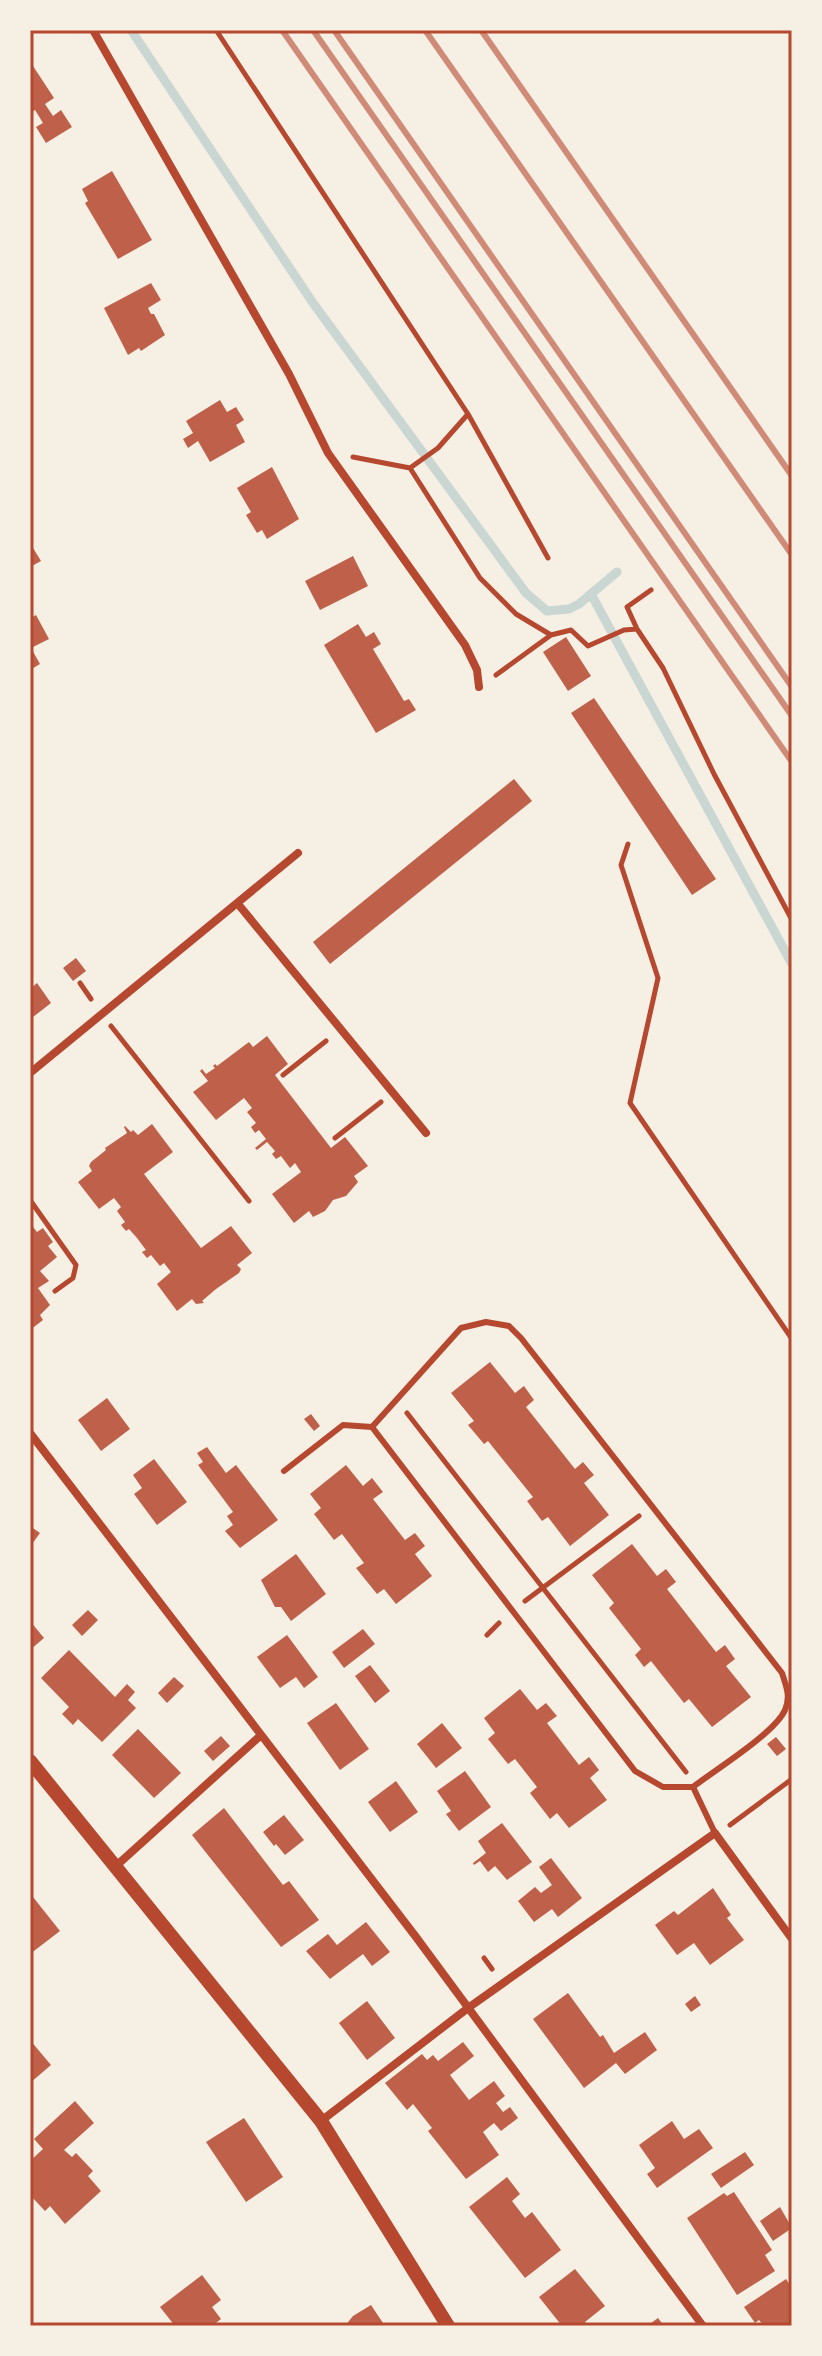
<svg xmlns="http://www.w3.org/2000/svg" width="822" height="2356" font-family="'Libre Baskerville',serif">
<style>
.lines{fill:none;stroke-linecap:round;stroke-linejoin:round}
.stream{stroke:#c9d6d2;stroke-width:9}
.building{fill:#bf614a}
.path{stroke:#b5482f;stroke-width:5}
.service{stroke:#b5482f;stroke-width:6}
.minor{stroke:#b5482f;stroke-width:8}
.tertiary{stroke:#b5482f;stroke-width:14}
.rail{stroke:#cf8b77;stroke-width:6}
.neatline{fill:none;stroke:#b5482f;stroke-width:3}
</style>
<rect width="100%" height="100%" fill="#f6efe4"/>
<g class="lines">
<path class="stream" d="M131,30L313,303L526,593L547,611L569,609L579,604L617,572
M591,594L792,964"/>
</g>
<path class="building" d="M33,66L54,98L45,104L53,116L61,110L72,127L46,143L36,127L43,123L35,110L30,113V68Z
M112,171L152,240L118,259L85,203L88,201L82,189Z
M151,283L161,300L148,308L151,314H154L165,335L141,351L139,348L128,355L104,308Z
M220,400L227,412L236,407L244,420L236,425L245,442L210,462L198,441L188,448L183,439L193,433L186,421Z
M272,467L299,519L267,539L262,530L257,533L246,515L251,512L237,488Z
M30,543L41,561L30,567Z
M353,556L368,586L320,610L305,581Z
M36,615L49,639L31,648L40,664L30,670V618Z
M358,624L366,637L374,632L381,644L373,649L404,701L409,699L416,710L376,733L324,645Z
M566,637L591,676L568,691L543,652Z
M594,698L716,879L692,895L571,713Z
M514,779L532,801L330,964L313,942Z
M76,958L86,971L73,981L63,968Z
M37,983L51,1003L33,1017L30,1013V989Z
M267,1036L288,1064L275,1075L331,1148L345,1137L368,1166L354,1176L358,1182L346,1196L333,1200L325,1211L313,1217L309,1211L294,1223L272,1194L301,1172L295,1163L290,1168L281,1156L276,1159L272,1154L275,1151L267,1142L257,1150L255,1148L266,1139L259,1130L255,1133L251,1127L256,1123L247,1112L252,1108L244,1098L216,1120L193,1092L208,1081L200,1071L202,1069L206,1074L215,1068L213,1066L215,1064L217,1066L249,1042L253,1047Z
M152,1124L173,1152L144,1174L201,1248L231,1226L252,1253L237,1265L241,1269L239,1273L216,1289L202,1301L204,1303L196,1304L192,1299L177,1311L157,1284L171,1272L164,1263L160,1266L151,1255L147,1258L142,1252L146,1250L137,1238L129,1229L126,1231L121,1225L125,1222L117,1211L121,1207L114,1198L99,1209L78,1182L92,1171L89,1166L91,1162L106,1150L105,1148L127,1133L124,1127L125,1126L131,1132L133,1130L138,1135Z
M30,1223L37,1232L43,1228L53,1242L48,1246L57,1257L40,1271L49,1281L38,1288L50,1305L40,1315L43,1320L30,1330Z
M490,1362L515,1393L524,1386L534,1400L526,1407L575,1469L583,1462L594,1475L584,1483L609,1515L570,1546L548,1517L542,1521L527,1501L533,1497L488,1441L484,1444L468,1425L474,1421L451,1393Z
M107,1398L130,1429L101,1451L78,1420Z
M311,1414L320,1426L314,1431L304,1419Z
M207,1447L226,1473L236,1465L278,1520L240,1548L225,1531L233,1525L227,1516L233,1512L198,1465L203,1462L197,1453Z
M154,1459L187,1502L157,1525L134,1494L142,1488L133,1475Z
M346,1465L363,1486L372,1478L383,1492L373,1499L405,1540L415,1533L425,1546L415,1554L432,1576L396,1604L384,1589L377,1594L356,1568L364,1563L342,1534L334,1540L314,1514L321,1508L310,1494Z
M30,1526L40,1533L30,1547Z
M632,1544L657,1576L666,1569L676,1582L667,1589L716,1652L725,1645L735,1659L726,1666L751,1697L712,1727L689,1699L684,1703L651,1661L644,1667L635,1655L641,1649L609,1608L614,1603L592,1575Z
M296,1554L326,1594L291,1621L281,1607H275L261,1580Z
M88,1610L98,1620L82,1636L72,1625Z
M30,1621L44,1638L30,1650Z
M363,1629L375,1644L344,1668L332,1652Z
M287,1635L318,1677L304,1688L296,1677L280,1688L257,1657Z
M69,1650L115,1697L127,1684L135,1692L128,1700L136,1708L102,1742L78,1719L73,1725L62,1714L69,1707L41,1678Z
M370,1665L390,1691L375,1703L355,1676Z
M174,1677L184,1686L167,1703L158,1693Z
M520,1689L537,1710L546,1703L557,1716L547,1723L579,1765L589,1757L599,1770L590,1778L607,1800L569,1828L557,1813L550,1819L530,1793L537,1787L515,1759L508,1764L488,1739L495,1733L484,1718Z
M336,1703L369,1749L340,1770L307,1723Z
M442,1723L462,1748L436,1768L417,1744Z
M138,1729L181,1773L154,1798L112,1755Z
M221,1736L230,1746L213,1761L204,1751Z
M776,1737L786,1749L777,1756L767,1744Z
M465,1771L491,1807L459,1831L446,1814L451,1811L437,1791Z
M396,1781L418,1812L390,1832L368,1802Z
M224,1808L283,1885L289,1881L319,1920L281,1947L192,1835Z
M284,1815L304,1840L285,1855L276,1844L274,1846L263,1832Z
M502,1823L532,1862L507,1880L495,1866L488,1872L480,1861L474,1865L473,1863L486,1853L478,1841Z
M551,1858L582,1898L558,1917L552,1909L534,1922L518,1901L535,1887L541,1893L552,1885L539,1867Z
M713,1888L731,1915L727,1918L744,1940L710,1965L694,1943L677,1955L655,1925L674,1911L678,1915Z
M33,1897L60,1931L30,1954V1899Z
M366,1922L390,1952L372,1966L363,1954L330,1979L306,1951L328,1934L337,1945Z
M568,1993L600,2037L603,2035L614,2053L645,2032L657,2050L625,2074L616,2063L584,2088L533,2019Z
M695,1996L701,2005L691,2012L685,2004Z
M367,2001L395,2038L367,2060L339,2023Z
M30,2040L51,2065L30,2083Z
M463,2042L474,2056L450,2075L469,2100L494,2081L505,2096L496,2103L503,2112L510,2107L518,2118L501,2131L494,2123L483,2132L499,2155L466,2179L428,2131L432,2128L413,2104L407,2110L385,2083L422,2054L427,2060L433,2055L438,2061Z
M75,2101L94,2123L64,2150L72,2157L76,2153L93,2171L88,2176L101,2191L65,2224L50,2206L45,2211L30,2195V2161L43,2149L34,2139Z
M244,2118L283,2177L246,2202L206,2142Z
M672,2121L684,2139L699,2129L713,2148L657,2188L647,2174L655,2168L639,2145Z
M745,2152L754,2165L721,2188L711,2174Z
M507,2177L520,2194L512,2201L525,2218L532,2212L561,2250L525,2278L469,2207Z
M734,2192L772,2250L765,2255L775,2271L737,2295L687,2218L724,2193L727,2196Z
M780,2207L792,2228L773,2241L760,2221Z
M575,2269L605,2306L585,2322L588,2326H562L539,2297Z
M202,2275L221,2300L212,2307L221,2319L212,2326H175L160,2307Z
M786,2279L792,2288V2326H764L759,2320L755,2323L744,2307Z
M371,2305L385,2326H345L353,2316Z
M658,2318L664,2326H647Z"/>
<g class="lines">
<path class="path" d="M216,30L468,414L548,558
M353,457L410,468L438,448L468,414
M410,468L480,578L516,614L551,635
M637,629L663,668L714,774L792,920
M496,675L551,635L571,630L588,646L624,630L637,629L627,607L651,590
M628,844L621,865L658,978L630,1103L792,1339
M80,983L91,999
M111,1026L249,1201
M283,1075L326,1041
M335,1138L381,1102
M30,1200L76,1265L73,1278L55,1291
M407,1413L686,1772
M525,1601L639,1516
M487,1635L499,1623
M730,1825L792,1779
M484,1958L492,1969"/>
<path class="service" d="M372,1427L635,1771L663,1787H693L715,1833
M284,1471L343,1425L372,1427L461,1328L486,1322L509,1326L521,1338L782,1673C786,1686 791,1696 785,1710C775,1733 715,1770 693,1787"/>
<path class="minor" d="M93,30L289,374L328,453L465,645L477,670L479,687
M238,904L426,1133
M30,1073L298,853
M30,1433L416,1937L703,2326
M116,1866L260,1736
M321,2121L468,2008L715,1833L792,1939"/>
<path class="tertiary" d="M30,1761L321,2121L448,2326"/>
<path class="rail" d="M282,30L792,762
M313,30L792,716
M334,30L792,687
M425,30L792,555
M481,30L792,476"/>
</g>
<rect width="822" height="2356" fill="none" stroke="#f6efe4" stroke-width="64"/>
<rect x="32" y="32" width="758" height="2292" class="neatline"/>
</svg>
